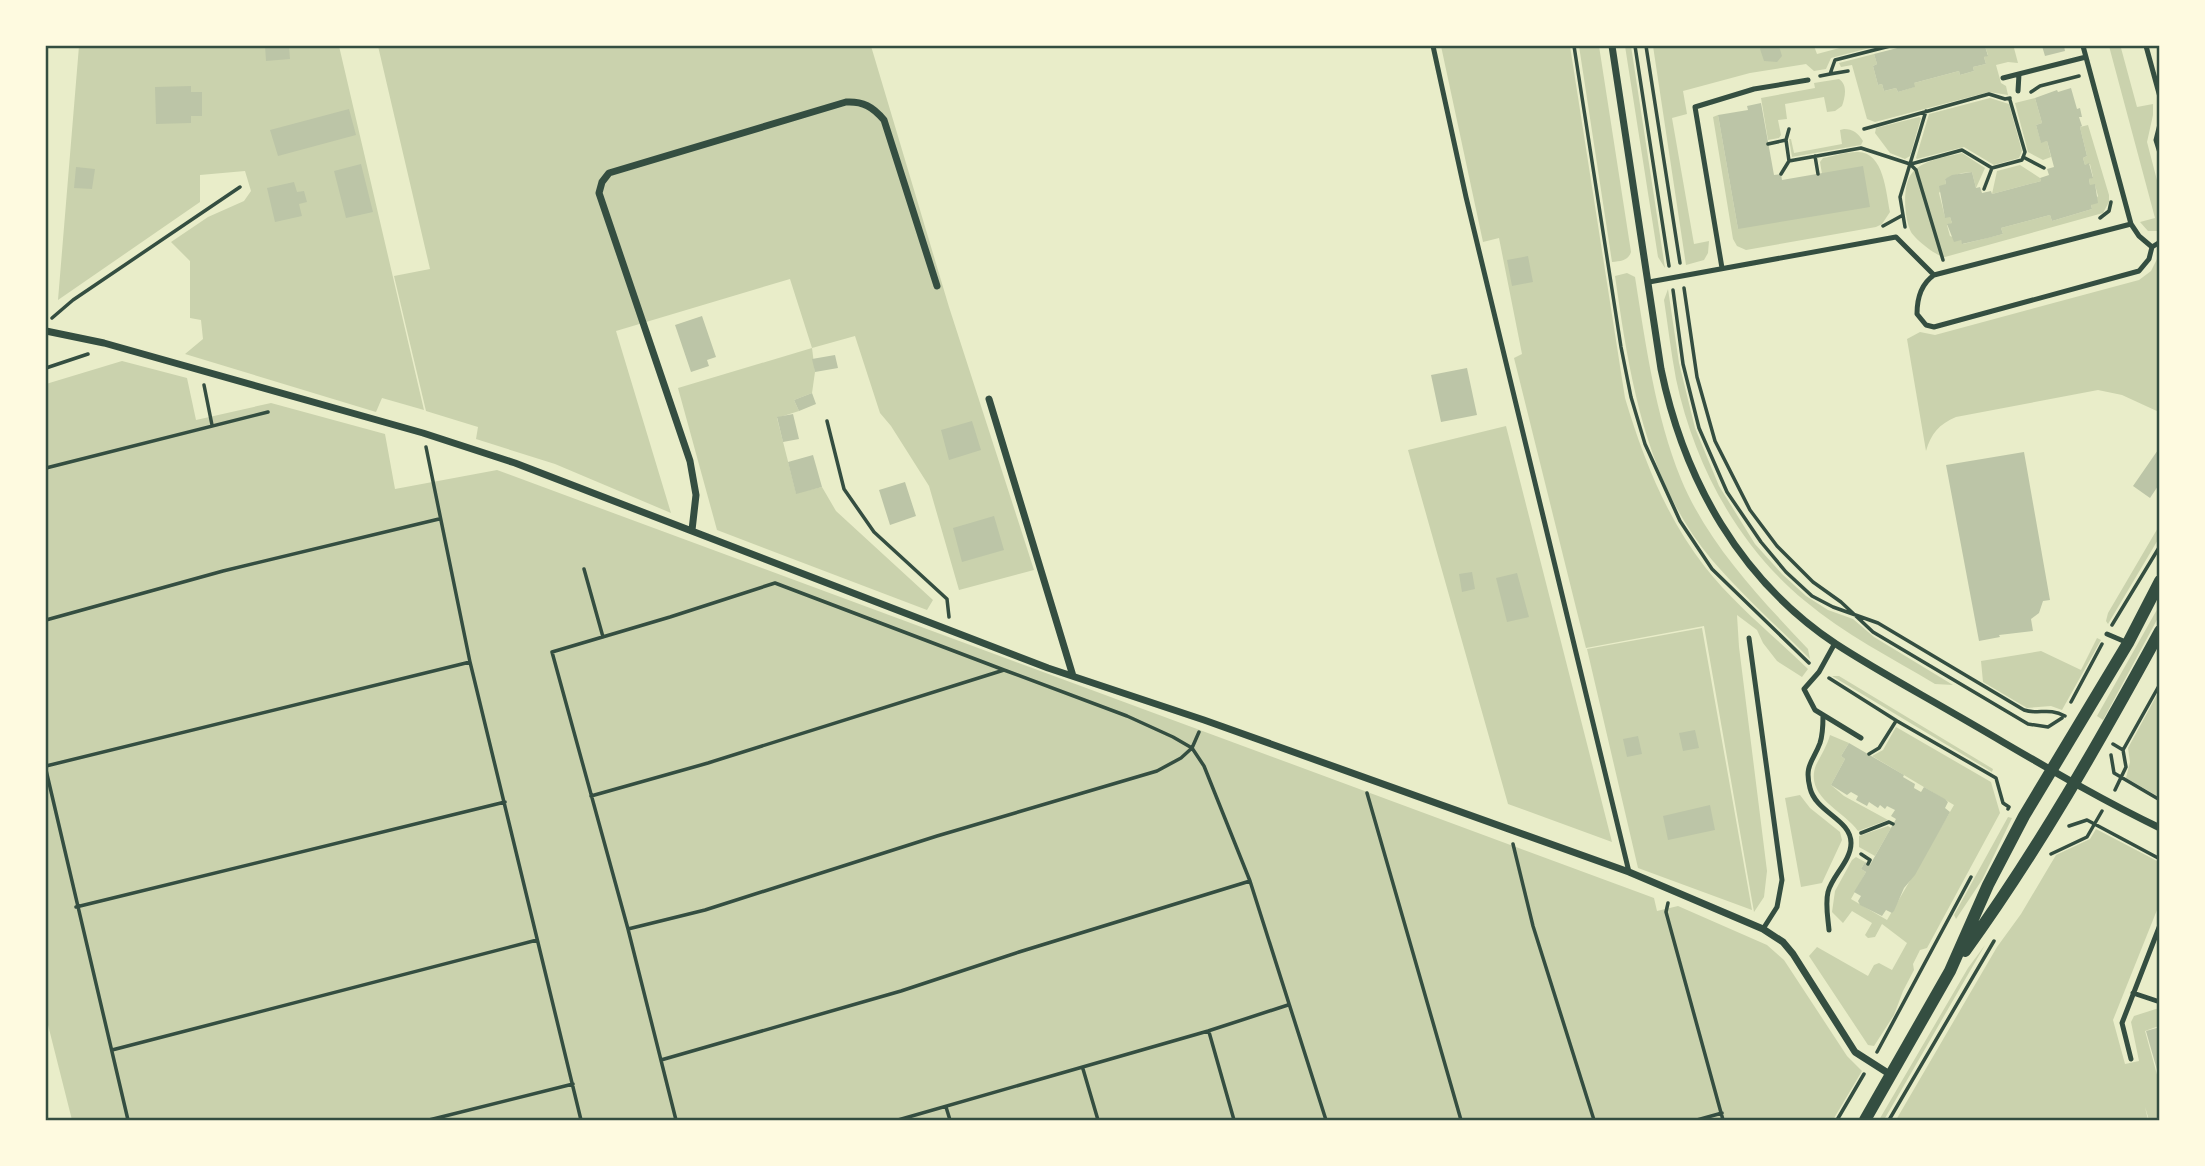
<svg xmlns="http://www.w3.org/2000/svg" width="2205" height="1166" font-family="'Source Serif 4',serif">
<style>
.green{fill:#cad2ad}
.building{fill:#bcc5a7}
.lines{fill:none;stroke-linecap:round;stroke-linejoin:round}
.path{stroke:#344e41;stroke-width:3.5}
.service{stroke:#344e41;stroke-width:5}
.minor{stroke:#344e41;stroke-width:7}
.tertiary{stroke:#344e41;stroke-width:12}
.neatline{fill:none;stroke:#344e41;stroke-width:2.5}
</style>
<rect width="100%" height="100%" fill="#e9edc9"/>
<path class="green" d="M79,46H339L424,410L382,398L376,412L185,354L203,339L201,320L190,318V261L171,242L208,217L244,201L251,191L245,171L200,175V202L58,300Z
M378,46H871L949,307L1034,570L959,590L929,486L891,426L880,413L855,336L812,348L815,372L812,393L794,400L799,411L777,418L796,493L822,487L836,511L933,600L927,610L717,530L678,388L812,348L790,279L616,331L671,513L555,464L476,439L478,427L426,411L394,276L430,269Z
M1441,46H1570L1625,398C1643,458 1666,517 1705,567C1734,604 1774,636 1808,669L1802,677L1777,661L1763,643L1757,630L1737,615L1739,647L1767,871L1764,897L1754,912L1704,626L1586,648L1514,358L1522,354L1499,238L1483,242Z
M1579,46H1599L1631,252C1628,261 1621,261 1612,262Z
M1625,46H1631L1665,268L1658,257Z
M1653,46H1814L1817,54L1847,46H1877L1831,58L1826,69L1814,71L1806,64L1750,73L1683,91L1687,114L1672,118L1694,244L1709,241L1708,253L1704,260L1686,265Z
M1985,46L2014,48L2018,63L2008,62L1996,65L2001,83L2006,86L2008,95L1989,92L1875,122L1867,119L1852,65L1841,67L1839,63L1874,54L1877,64L1873,66L1878,85L1882,84L1884,91L1896,88L1898,92L1914,87V83L1959,71L1960,75L1974,71L1973,67L1986,64L1984,57L1988,55Z
M2109,46H2129L2121,48L2137,107L2153,104V115L2147,142L2159,188V231H2148L2140,222L2155,218Z
M1839,79C1848,85 1845,97 1842,106L1835,111L1827,112L1824,97L1785,104L1787,119L1778,120L1781,135L1779,138L1768,140L1761,98L1815,88L1814,83Z
M1990,98L2009,104L2022,151L2019,158L1994,165L1964,147L1917,159L1916,158L1929,114Z
M2035,98L2042,123L2036,125L2041,142L2047,141L2051,157L2043,160L2028,152L2015,103Z
M1718,115L1738,229L1822,174L1820,162L1823,158C1834,156 1846,152 1857,152C1884,151 1886,193 1890,212L1882,224L1876,227L1746,250L1737,246L1733,239L1713,117Z
M1919,117L1921,118L1910,156L1905,159L1890,153L1875,133L1876,128Z
M2088,125L2109,195V202L2103,213L1945,257C1937,257 1915,239 1911,232C1904,218 1902,185 1912,173C1922,160 1946,157 1962,153L1985,168L1976,188L1972,172L1962,173L1945,179L1946,184L1939,193L1945,217H1950L1952,223L1947,225L1950,236L1961,240L1963,244L2003,234L2001,228L2050,215L2052,221L2092,209L2091,205L2098,196L2095,185H2090L2089,179L2093,177L2090,164L2085,165L2083,158L2087,156L2080,127Z
M1844,129C1853,129 1858,133 1863,141L1861,145L1792,157L1789,139H1791L1794,153L1842,144L1840,130Z
M2020,165L2040,178L2041,181L1992,194L1997,171Z
M2159,255V412L2122,395L2098,390L1956,417C1939,424 1931,434 1926,451L1907,339L1920,332L1935,335L2139,280L2151,271Z
M1627,273L1635,277C1646,346 1655,414 1681,479C1708,544 1760,598 1808,649L1810,659C1777,626 1742,595 1712,560C1645,481 1629,374 1615,276Z
M1668,289L1679,363L1695,428L1719,486L1755,544L1782,574L1806,596L1828,610L1853,619L1874,637L1953,685L1935,684C1892,658 1844,634 1805,601C1737,545 1694,464 1676,379C1671,353 1668,326 1664,300Z
M122,361L187,378L196,420L271,403L385,434L395,489L497,470L1654,898L1657,911L1678,906L1767,945L1784,960L1847,1056L1862,1071L1833,1120H72L46,1017V384Z
M1506,426L1612,842L1508,804L1408,450Z
M2159,526V538L2108,624L2106,621L2108,613Z
M2159,606V616L2103,720L2097,716Z
M1702,628L1752,910L1638,868L1587,649Z
M2097,638L2101,640L2062,710L2051,706L2027,708L1983,682L1981,661L2041,651L2081,670Z
M1832,676H1839L1993,769L1992,772Z
M2159,691V797L2126,778L2130,762L2128,748Z
M1896,727L1991,782L2000,813L1927,948L1920,950L1913,964L1914,970L1903,991L1894,1015L1874,1046L1868,1045L1809,956L1817,947L1868,976L1874,965L1879,963L1892,970L1907,943L1882,924L1875,937L1868,938L1865,935L1872,923L1852,911L1843,923L1832,912L1835,891L1852,860L1856,857L1865,862L1861,869L1866,872L1851,899L1887,920L1954,805L1872,756L1883,750Z
M1830,735L1849,743L1841,756L1845,759L1831,785L1844,796L1888,820L1858,831C1843,810 1804,797 1816,765C1821,755 1827,746 1830,735Z
M1800,795L1810,808L1840,832L1842,840L1822,883L1801,887L1785,798Z
M2008,817L2012,818L1982,880L1956,919L1954,915Z
M1888,826L1891,828L1875,856L1859,847V836Z
M2096,829L2159,862V905L2113,1020L2125,1064L2139,1061L2131,1022L2134,1016L2159,1008V1026L2145,1031L2159,1082V1120H2149L2145,1107L2148,1120H1896L1997,947L2021,914L2056,855L2090,839Z
M1985,945L1884,1120H1879L1968,968Z"/>
<path class="building" d="M265,46H289L290,59L266,61Z
M1762,46H1779L1782,56L1777,62L1764,61L1760,49Z
M1905,46H1985L1988,56L1984,57L1986,64L1973,67L1974,71L1960,75L1959,71L1914,83L1915,87L1898,92L1896,88L1884,91L1882,84L1878,85L1873,66L1877,64L1874,54Z
M2042,46H2064L2065,51L2045,56Z
M191,86V92H202V116H191V123L156,124L155,87Z
M2071,88L2077,109L2080,108L2082,117H2079L2082,126L2080,127L2087,156L2083,158L2085,165L2089,163L2093,178L2089,179L2090,185L2095,184L2098,203L2091,205L2092,209L2052,221L2050,215L2001,228L2003,234L1988,238L1962,244L1961,240L1954,242L1947,224L1952,223L1950,217L1945,218L1939,186L1946,184L1945,179L1952,175L1972,172L1976,188L1980,187L1982,193L1991,191L1992,194L2041,181L2040,178L2049,175L2047,169L2054,167L2047,141L2041,143L2036,125L2042,123L2035,98L2057,90L2058,92Z
M1761,103L1774,175L1781,174L1782,180L1863,166L1870,207L1738,229L1718,115L1748,110L1747,106Z
M349,109L356,135L278,156L270,130Z
M361,164L373,212L346,218L334,171Z
M76,167L95,169L92,189L74,188Z
M294,182L297,192L304,191L307,202L299,204L302,216L275,222L267,188Z
M1528,256L1533,282L1512,286L1507,260Z
M702,316L716,357L707,360L709,366L691,372L675,325Z
M835,355L838,368L815,372L812,359Z
M1467,368L1477,415L1441,422L1431,375Z
M812,393L816,404L799,411L794,400Z
M793,414L799,439L783,442L777,417Z
M972,421L981,450L949,460L941,430Z
M2160,447V483L2150,498L2133,486Z
M2024,452L2050,600L2043,601L2039,613L2031,619L2033,631L1999,635L2000,637L1979,641L1946,465Z
M813,455L822,487L796,494L788,462Z
M905,482L916,516L890,525L879,490Z
M994,516L1004,550L962,562L953,528Z
M1472,572L1475,589L1462,592L1459,574Z
M1517,573L1529,617L1507,622L1496,578Z
M1695,730L1699,748L1683,751L1679,733Z
M1638,736L1642,754L1627,757L1623,739Z
M1849,743L1904,775L1903,777L1915,784L1914,788L1921,792L1924,787L1945,799L1948,802L1945,808L1950,812L1915,875L1904,888L1894,911L1892,913L1886,910L1882,916L1860,905L1858,901L1861,896L1854,892L1866,872L1861,869L1865,862L1870,865L1896,819L1891,816L1895,810L1887,806L1885,809L1880,805L1878,808L1869,802L1867,806L1856,800L1858,796L1851,792L1847,795L1831,785L1845,759L1841,756Z
M1710,805L1715,830L1668,840L1663,816Z
M2160,1027V1076L2159,1077L2146,1031Z"/>
<g class="lines">
<path class="path" d="M1574,46L1621,347L1631,397L1645,444L1680,521L1712,569L1809,663
M1635,46L1669,266
M1646,46L1680,263
M1830,74L1848,71
M1820,76L1830,74L1835,60L1890,46
M2031,92L2040,86L2079,76
M1789,129L1786,140L1789,161L1861,148L1910,164L1916,170L1943,260
M1864,129L1989,94L2005,99L2010,98
M1768,144L1786,140
M1815,156L1818,174
M2023,157L2044,168
M1911,164L1962,150L1992,168L2022,160L2025,152L2010,100
M1781,174L1789,161
M1984,189L1992,168
M2100,218L2109,211L2111,202
M1883,226L1903,215
M1905,227L1900,197L1926,111
M1684,288L1697,377L1715,441L1750,510L1777,546L1813,582L1841,602L1873,632L2028,724L2048,727L2062,718
M1673,290L1683,364L1699,428L1727,492L1761,542L1786,572L1812,596L1833,607L1878,623L2024,710C2039,715 2048,707 2065,716
M52,318L73,300L240,187
M46,368L88,354
M204,385L212,425
M827,421L844,489L874,532L947,599L949,617
M426,447L470,662L581,1120
M46,468L268,412
M584,569L603,637
M46,620L223,571L439,519
M2112,625L2160,546
M1829,678L1897,721L1996,778L2003,803L2009,807L2008,809
M2071,702L2102,644
M1199,732L1192,748L1204,766L1250,881L1326,1120
M2113,744L2123,750L2160,684
M1869,754L1879,748L1896,721
M2111,755L2114,773L2160,800
M46,766L470,662
M46,770L128,1120
M2115,790L2126,767L2123,750
M1367,793L1461,1120
M591,796L708,763L1004,670L1127,716L1173,737L1192,748L1181,758L1157,771L937,836L705,910L628,929
M2069,826L2087,820L2160,859
M1861,833L1889,822L1893,824
M1513,844L1533,926L1594,1120
M1861,854L1870,860L1868,864
M2051,854L2087,837L2102,811
M1668,903L1666,912L1723,1120
M76,907L505,802
M1209,1032L1234,1120
M112,1050L537,940
M1877,1052L1971,877
M661,1060L901,991L1019,952L1250,881
M1083,1069L1098,1120
M946,1107L950,1120
M429,1120L573,1084
M676,1120L628,929L552,652L670,617L775,583L1004,670
M898,1120L1208,1031L1288,1005
M1697,1120L1722,1113
M1837,1120L1864,1074
M1889,1120L1994,941"/>
<path class="service" d="M1433,46L1466,197L1629,872
M2083,46L2131,224
M2146,46L2160,97
M2003,78L2086,57
M2018,91L2019,74
M2160,124L2156,140L2160,153
M2152,247L2139,236L2131,224L1934,275C1921,284 1917,298 1917,314L1926,325L1934,327L2139,271L2149,259L2152,247L2160,242
M1722,268L1695,107L1754,89L1808,80
M1649,282L1896,237L1934,275
M2107,634L2128,643
M1749,638L1782,880L1777,907L1763,929
M1835,643L1819,672L1804,689L1815,710L1861,738
M1823,716C1823,725 1823,734 1820,743C1813,762 1804,765 1810,788C1816,813 1851,819 1851,843C1851,861 1832,876 1828,892C1825,904 1828,918 1829,930
M2133,993L2160,1002
M2131,1059L2122,1023L2160,925"/>
<path class="minor" d="M1612,46L1661,369C1684,480 1740,580 1836,644C1876,670 1919,693 1960,717C2026,755 2091,795 2160,828
M46,331L104,343L423,433L515,463L1048,668L1204,720L1629,872L1763,929L1783,942L1793,954L1855,1052L1891,1075
M989,399L1073,676
M692,530L696,495L690,461L599,193L602,182L609,173L846,102C863,101 873,107 884,120L937,286"/>
<path class="tertiary" d="M1965,951C2038,850 2100,741 2160,631
M1865,1120L1950,971L1988,885L2024,816L2128,643L2160,581"/>
</g>
<rect width="2205" height="1166" fill="none" stroke="#fefae0" stroke-width="94"/>
<rect x="47" y="47" width="2111" height="1072" class="neatline"/>
</svg>
